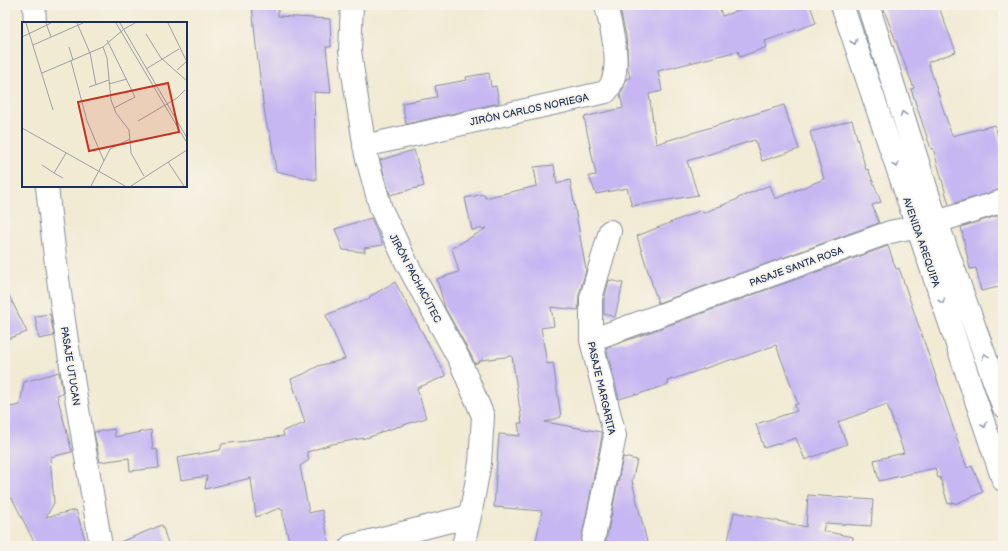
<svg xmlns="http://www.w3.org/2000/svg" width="1008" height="551" font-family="'Balsamiq Sans',sans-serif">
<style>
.building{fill:#c6b7f2}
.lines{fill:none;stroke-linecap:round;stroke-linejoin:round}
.minor-casing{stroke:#868d99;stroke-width:24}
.minor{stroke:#fff;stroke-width:22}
.oneway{stroke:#8d97ae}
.labels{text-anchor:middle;stroke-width:4;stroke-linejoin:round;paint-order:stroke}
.street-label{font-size:10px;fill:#1b2f5e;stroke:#f7f3e8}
.inset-road{fill:none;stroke:#9ba0a5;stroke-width:1}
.view{fill:#c8321e;fill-opacity:0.15;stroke:#c8321e;stroke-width:2}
.inset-edge{fill:none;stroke:#1b2f5e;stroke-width:2}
</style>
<rect width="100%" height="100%" fill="#f7f3e8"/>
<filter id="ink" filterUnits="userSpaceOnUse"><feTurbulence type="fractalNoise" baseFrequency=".025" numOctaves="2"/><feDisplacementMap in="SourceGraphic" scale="8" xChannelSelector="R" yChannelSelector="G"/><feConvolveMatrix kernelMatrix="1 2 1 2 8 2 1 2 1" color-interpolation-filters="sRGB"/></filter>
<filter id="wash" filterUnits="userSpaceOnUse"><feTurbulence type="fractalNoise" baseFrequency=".012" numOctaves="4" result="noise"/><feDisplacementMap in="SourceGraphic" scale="16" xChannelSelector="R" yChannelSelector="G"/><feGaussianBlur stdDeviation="0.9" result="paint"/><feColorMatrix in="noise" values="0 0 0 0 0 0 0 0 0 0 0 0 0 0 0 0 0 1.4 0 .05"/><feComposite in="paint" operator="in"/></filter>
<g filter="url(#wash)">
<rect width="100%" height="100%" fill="#f1ebd4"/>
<g id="blocks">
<path class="building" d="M252,5H278V16L330,19L331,47H326L331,93L314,92L316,180L276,171L270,133L267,127L263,102L256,46Z
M619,5H719L722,16L754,5H810L816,23L765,41L767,47L740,57L738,51L658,71L662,91L649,94L656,144L784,105L792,130V129L799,149L762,161L755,140L687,161L698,195L632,206L627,188L596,194L589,176L596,175L584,117L623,108L620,94L624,87L626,79L630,78L628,69L627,49L626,36Z
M882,5H938L956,52L928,62L952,136L995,125L1003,154V189L949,205L933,148L931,149L911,89L914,88Z
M489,73L491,87L496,86L499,103L406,124L402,103L437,97L435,86L467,80L466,77Z
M852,120L866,170L868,169L881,202L872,205L879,223L658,303L637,236L702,210L703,213L738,199V198L770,185L775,199L824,179L810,132Z
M414,150L424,186L390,195L380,160Z
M554,165L557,184L570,180L586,270L579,295L578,310L551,307L554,326L541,328L547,364L553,363L561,417L545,422L601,432L602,436L580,546H535L542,511L494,507L499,434L520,436L518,423H522L512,356L482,360L475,364L471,355L445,308L437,279L459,272L452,248L487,228L472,230L465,198L484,194L485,198L537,186L534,167Z
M1000,215L1003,228V263L999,264L1003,286L981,291L976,268L970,269L961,227Z
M371,218L383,245L364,248L365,252L343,250L335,229Z
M888,246L896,269L899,268L967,468L972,466L983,492L955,504V502L948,504L940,477L938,478L935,468L879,481L874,460L904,453L887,404L838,422L847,444L805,460L796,438L764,448L756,424L797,411L794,405L798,404L776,345L734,360L733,359L667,381L669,384L636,395V394L619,399L606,348Z
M609,280L623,283L615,317L604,314V300Z
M395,282L446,376L417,388L426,418L381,432V433L370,437L332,444L307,452L309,460L300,466L309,513L322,510L329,544H290L283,518V510H281L280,508L256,517L251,478L205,489L207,476L181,480L177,458L220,450L222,444L247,441V440L284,436L283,431L305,423L291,379L304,374L318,366L345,359L326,315L370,298L369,297Z
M5,287L27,332L5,340Z
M50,314L54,336L39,339L35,316Z
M59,372L63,394L57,395L72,452L50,457L54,503L46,517L76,510L87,546H36L12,498L5,500V408L20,405L24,382Z
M114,429L115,437L151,430L153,450L157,449L159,468L130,471L129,458L100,462L94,432Z
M623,457L637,460L632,481L648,546H605Z
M808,495L873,500L871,526L825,523L823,531L853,537L852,546H727L734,512L806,527Z
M162,525L169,546H113V545Z"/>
</g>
</g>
<g filter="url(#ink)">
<use href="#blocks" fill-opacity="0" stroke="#868d99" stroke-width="1"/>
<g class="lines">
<defs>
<path id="minor" d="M34,5L35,23
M352,5L350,50L355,87L366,155L381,209L407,264L460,361L483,416L480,463L470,516L463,546
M842,5L1003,480
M868,5L937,222L1003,406
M364,146L606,92C625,71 611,30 606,5
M47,186C59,307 81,426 101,546
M591,340L890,232L937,222L1003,201
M351,546L470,516
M592,546L615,436L591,340V298L610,231"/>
</defs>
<use href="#minor" class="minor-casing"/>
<use href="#minor" class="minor"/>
</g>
<defs><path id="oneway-chevron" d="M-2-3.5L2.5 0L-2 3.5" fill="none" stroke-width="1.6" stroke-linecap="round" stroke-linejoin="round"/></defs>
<g class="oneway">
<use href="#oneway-chevron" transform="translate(854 42) rotate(71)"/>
<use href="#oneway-chevron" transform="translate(903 114) rotate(-108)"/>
<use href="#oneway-chevron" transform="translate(896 165) rotate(71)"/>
<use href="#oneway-chevron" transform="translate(942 301) rotate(71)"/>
<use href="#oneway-chevron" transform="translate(985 356) rotate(-110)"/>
<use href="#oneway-chevron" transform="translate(984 425) rotate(71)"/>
</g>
</g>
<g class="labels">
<g class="street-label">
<text transform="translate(529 109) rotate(-12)" y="4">JIRÓN CARLOS NORIEGA</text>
<text transform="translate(922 242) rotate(71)" y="4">AVENIDA AREQUIPA</text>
<text transform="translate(796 266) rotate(-20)" y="4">PASAJE SANTA ROSA</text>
<text transform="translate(416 278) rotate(62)" y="4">JIRÓN PACHACÚTEC</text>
<text transform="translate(71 366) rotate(81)" y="4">PASAJE UTUCAN</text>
<text transform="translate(602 388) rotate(77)" y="4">PASAJE MARGARITA</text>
</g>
</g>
<g transform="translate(22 22)">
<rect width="165" height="165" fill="#f1ebd4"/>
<path class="inset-road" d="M4,1L31,88M24,1L29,15M55,1L68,31L74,63M94,1L165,121M98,1L165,116M146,1L165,40M124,12L139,36L165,59M0,15L29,1M85,18L113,75L92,86M11,23L61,1M47,25L51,38M81,25L85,36L89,78L94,91L107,108L109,131L122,154M49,39L65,99L82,139M124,47L157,27M155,48L164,40M20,51L81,25L102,7L113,1M87,62L105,57M67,65L87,58M116,99L155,76L163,68M0,106L103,164M146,140L162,164M20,143L32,151M41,156L32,151L44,131M69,164L88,127L108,117M109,164L165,128"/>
<path class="view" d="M146,61L157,110L67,129L56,80Z"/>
<rect width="165" height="165" class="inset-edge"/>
</g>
<rect width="1008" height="551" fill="none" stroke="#f7f3e8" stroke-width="20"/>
</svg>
